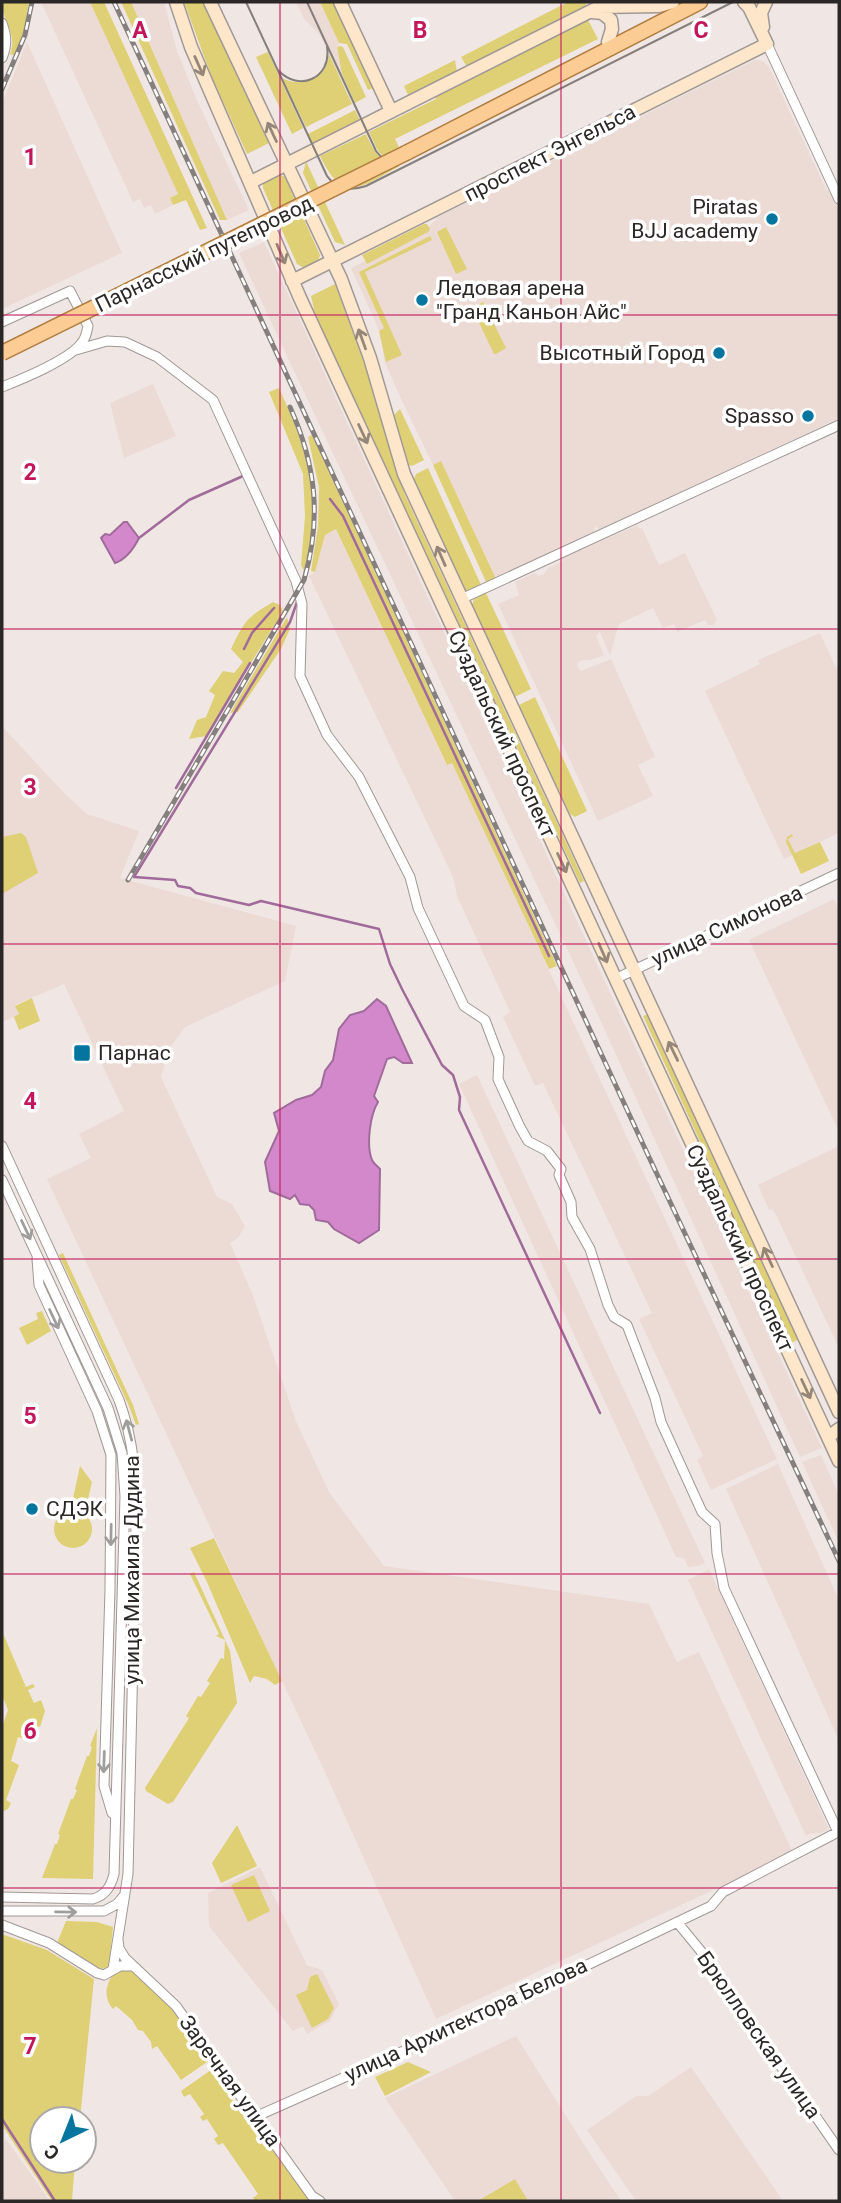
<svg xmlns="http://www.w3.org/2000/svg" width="841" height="2203" font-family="Roboto,sans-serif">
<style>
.built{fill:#ecdad5}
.green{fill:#dfd075}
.water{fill:#d388cc;stroke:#a06b9a;stroke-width:2}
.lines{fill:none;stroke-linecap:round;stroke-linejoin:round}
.stream{stroke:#a06b9a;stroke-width:2.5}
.street-casing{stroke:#a09895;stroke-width:11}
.secondary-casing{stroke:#a09895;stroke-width:15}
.primary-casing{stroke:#b17c3f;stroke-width:17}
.street{stroke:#fff;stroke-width:9}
.secondary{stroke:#fde6ca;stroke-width:12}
.primary{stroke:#fbcc94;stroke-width:14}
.tram{stroke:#857f7d;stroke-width:2}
.rail-casing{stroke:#857f7d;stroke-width:5}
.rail{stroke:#fff;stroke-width:2.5;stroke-dasharray:8;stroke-linecap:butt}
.primary-bridge-casing{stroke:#b17c3f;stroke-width:17;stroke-linecap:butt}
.primary-bridge{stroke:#fbcc94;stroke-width:14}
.oneway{stroke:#948678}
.oneway2{stroke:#9f9e9d}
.grid{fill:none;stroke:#c2185b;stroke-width:2;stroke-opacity:0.55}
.poi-dot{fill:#03759f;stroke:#fff;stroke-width:2.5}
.labels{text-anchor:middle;stroke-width:7;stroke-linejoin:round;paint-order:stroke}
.street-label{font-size:21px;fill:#2a2726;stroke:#fff}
.poi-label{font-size:21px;fill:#2a2726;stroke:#fff;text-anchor:end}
.grid-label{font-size:23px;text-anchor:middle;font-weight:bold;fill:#c2185b;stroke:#fff;stroke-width:7;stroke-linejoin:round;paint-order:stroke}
</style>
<rect width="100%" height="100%" fill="#f0e7e4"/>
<path class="built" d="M41,2H90L178,194L170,198L173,205L155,214L151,205L144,208L140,199L133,202Z
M131,2H164L177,51L196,98L249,210L227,220Z
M296,2H320L339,43L337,47L342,74L339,75L320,35L304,19Z
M27,42L122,253L2,309V103Z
M755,60L763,61L769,67L826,189L832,194L839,209V418L599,530L596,525L593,534L496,579L441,462L433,465L403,403L385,363L379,330L351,268L424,232L438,217Z
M264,242L613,999L822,1448L800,1457L585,987L294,371L239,253Z
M153,384L176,436L124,458L110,403Z
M638,525L639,529L642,528L659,565L685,553L717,620L713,625H708L705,620L677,632L674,624L663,628L653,608L619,624L610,656L600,632L596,636L604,655L591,660H583L578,662L577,666L581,671L611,659L655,757L638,765L653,796L598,821L498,604L519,595L515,582L534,573L539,576L544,574L548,568L563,561L562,558Z
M336,529L446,764L452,762L777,1459L711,1490L697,1460L703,1456L639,1319L652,1313L543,1083L535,1086L503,1017L510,1012L457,896L453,877L309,576L315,572L325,535Z
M820,633L836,668H839V833L784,859L705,691L760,664L758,660Z
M2,726L64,793L87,814L139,831L120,878L296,926L285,981L185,1027L169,1049L161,1077L217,1197L232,1204L245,1226L238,1238L230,1243L252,1293L296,1421L329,1492L384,1566L649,1604L677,1662L699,1652L793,1853L436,2019L329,1781L47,1179L91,1158L79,1134L124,1111L64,984L15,1005L19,1015L2,1022Z
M834,899L839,910V1132L749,940Z
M477,1075L705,1563L698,1566L688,1567L684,1558L676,1557L459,1084Z
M839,1146V1348L776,1215L772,1209L769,1210L758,1185Z
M821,1455L839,1495V1543L802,1462Z
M778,1464L839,1600V1741L726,1489Z
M709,1569L829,1829L821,1833H812L806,1836L688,1580Z
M260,1867L307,1965L322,1970L339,2004L330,2021L307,2034L303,2026L293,2031L209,1926L208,1893Z
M516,2036L583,2143L621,2201H455L385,2098Z
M691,2067L733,2128L783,2201H636L587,2130L636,2096H648Z
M6,2139L50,2201H2V2146Z"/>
<path class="green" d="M2,2H29L24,33L15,56L10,54C18,32 2,23 2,2Z
M90,2H104L207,228L200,230L186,200L173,205L170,198L178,194Z
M121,2H131L227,220H220Z
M184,2H203L269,143L247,154L212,78Z
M320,2H333L373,88L368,90L347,44L339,43Z
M568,2H586V7L467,67L461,57Z
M587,18L598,39L395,139L405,159C378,159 380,155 369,132L436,99L435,95Z
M340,46L343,47L366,97L355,103L342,74L337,47Z
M268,52L303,128L292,134L256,57Z
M329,54L352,104L306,127L282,78C304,89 326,78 329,54Z
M455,60L457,72L408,95L404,86Z
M355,110L360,121L313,144L308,134Z
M366,134C375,153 378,161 400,166C362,186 344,206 320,156Z
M306,161L345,245L335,242L303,173Z
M279,174L285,177L320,255L318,262L304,268L297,264L263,188V183Z
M424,224H427L430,229L428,232L367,264L362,255Z
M446,227L467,269L456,274L437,232Z
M430,236L432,240L365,272L402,355L386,362L379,331L384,328L359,272Z
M335,284L367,371L394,464L405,495L584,881L580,883L315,314L311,296Z
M483,302L506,348L496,354H494L472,308Z
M279,388C305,444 327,509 304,571L301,565L305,516L303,474L269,392Z
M400,409L424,460L412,466L409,465L394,415Z
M312,435L557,966L549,969L452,763L447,765L336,529L325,535L315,572L311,571L318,526L319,487L308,437Z
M441,461L496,579L487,584L433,465Z
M428,468L482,587L467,592L463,587L414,479L416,474Z
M486,593L531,689L515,697L472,605L474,599Z
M273,602L280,605L283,611L206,736L189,739L197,720L206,717L215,695L209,691L223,671L234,673L243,662L231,649C244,622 247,617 273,602Z
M287,617L290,629L281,649L238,712L230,713Z
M535,697L587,811L575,817L570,814L519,705Z
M21,833L26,837L38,873L2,894V837Z
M792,834L793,836L788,839L795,853L820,842L829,861L801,874L786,842L787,837Z
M32,998L40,1021L19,1030L14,1017L19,1014L15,1006Z
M648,1014L798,1340L791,1343L643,1016Z
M63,1253L133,1405L139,1424L136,1425L129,1406L59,1255Z
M42,1311L51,1331L27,1345L19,1328L38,1319L36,1313Z
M80,1466L92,1482L85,1512L72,1503Z
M54 1529a19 19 0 1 1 38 0a19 19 0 1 1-38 0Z
M214,1538L282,1681L275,1685L267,1679L254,1676L250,1683L207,1582L190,1548Z
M194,1572L225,1640L230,1651L237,1703L173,1802L168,1804L146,1791L145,1788L189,1718L186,1716L198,1696L201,1697L210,1683L207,1681L221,1658L224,1659L225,1640L216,1636L219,1634L190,1574Z
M2,1631L26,1687L33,1684L35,1687L28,1690L34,1703L41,1700L45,1711L40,1727L34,1725L28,1740L18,1737L11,1761L19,1765L6,1800L11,1803L8,1809L2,1812V1727L8,1710L2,1695Z
M97,1728L93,1879L42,1878L55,1844H57L60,1835L58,1834L71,1799H73L77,1790L75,1789L87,1756H89L92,1747L90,1746Z
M237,1825L257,1866L221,1883L212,1863Z
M254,1875L270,1911L248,1922L231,1885Z
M66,1921L97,1922L113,1927L109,1968L100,1969L57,1943Z
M2,1934L47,1950L94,1979L80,2119H42V2161H75L72,2201H52L2,2125Z
M118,1969H130L166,2001L210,2060L181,2080L157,2046L152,2049L151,2042L143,2031L138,2030L132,2020L116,2006L113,2009C102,1997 106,1980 118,1969Z
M317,1974L334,2008L328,2019L312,2028L296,1995L307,1990L310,1977Z
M408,2062L431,2072L385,2096L375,2077Z
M211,2070L245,2117L266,2142L269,2141L310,2201H262L261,2199L255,2201L253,2198L258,2194L223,2143L218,2145L214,2139L218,2136L207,2119L203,2121L200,2117L204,2114L190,2094L184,2097L181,2091Z
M515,2179L528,2201H478Z"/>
<path class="water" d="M124,522H127L139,538C134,548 127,559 115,563L101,538L105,534L110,535Z
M377,999L386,1006L412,1063H403L394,1057L387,1059L374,1096L378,1102C370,1115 366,1145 372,1160C374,1164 377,1166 380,1169L379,1230L359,1243L334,1229L328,1222L316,1220L314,1210L309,1205L300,1204L295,1195L290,1199L270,1191L265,1162L279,1131L274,1113L296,1100L312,1095L321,1087L325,1071L333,1060L339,1029L350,1015L364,1011Z"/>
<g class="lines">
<path class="stream" d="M330,499L343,516L549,956
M139,538L189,500L243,476
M297,602L290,622L134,877L175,880L178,886L190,888L196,893L249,905L261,901L379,929L390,964L402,989L442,1065L453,1075L460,1097L459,1110L600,1413
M244,649L252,633L274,608
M176,788L250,663
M2,2119L55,2201"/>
<defs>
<path id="street" d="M2,23C7,37 7,45 2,58
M767,44L839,199
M2,322L70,291L88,326C87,331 86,337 83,341C72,359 22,379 2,387
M76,350L107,341L125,342L157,357L213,400L296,581L302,604L300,676L327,735L359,777L410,877L418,908L464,1006L485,1020L499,1057L498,1079L520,1127L528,1141L547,1151L561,1169L559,1175L571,1202L572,1217L590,1249L608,1305L614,1317L627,1325L655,1398L661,1422L702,1512L715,1524L717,1553L724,1588L838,1832L723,1892L711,1906L451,2030L255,2117
M461,599L839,425
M615,979L839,873
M2,1146L119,1400C135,1444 136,1479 136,1525L128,1874L113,1969
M2,1180L108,1408L122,1453L125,1496L114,1874C111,1886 106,1895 93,1899L2,1897
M37,1259L39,1285L97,1411L111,1455L110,1590L104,1786L112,1813
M2,1911H104L117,1904L123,1897
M677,1922L700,1950L839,2150
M2,1925L49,1943L97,1973L104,1975L120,1966H133
M118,1939L119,1948L125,1958L176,2006L312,2196L320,2201"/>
<path id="secondary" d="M176,2L191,47L300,298L839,1461
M210,2L341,279L370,358L404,474L839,1412
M340,2L391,111
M744,2L749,7L767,44
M592,12L602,13L611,20L612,29L608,42
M763,27L761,13L766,2
M251,182L599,7L659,6L673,2
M292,281L767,44
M828,1437L839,1429"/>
<path id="primary" d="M406,153L700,2"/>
</defs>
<use href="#street" class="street-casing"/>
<use href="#secondary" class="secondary-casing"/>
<use href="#primary" class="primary-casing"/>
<use href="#street" class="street"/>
<use href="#secondary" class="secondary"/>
<use href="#primary" class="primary"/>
<path class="tram" d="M246,2L327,176C337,190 351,191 366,186L733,2
M307,2L376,151C384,162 394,166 407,160
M278,70C299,93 332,78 327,47"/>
<defs>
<path id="rail" d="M114,2L648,1155L839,1561
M2,89L25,35L32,2
M128,880L304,580C322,518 316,465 290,407"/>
</defs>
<use href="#rail" class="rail-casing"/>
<use href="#rail" class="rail"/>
<defs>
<path id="primary-bridge" d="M2,353L406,153"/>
</defs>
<use href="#primary-bridge" class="primary-bridge-casing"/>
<use href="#primary-bridge" class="primary-bridge"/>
</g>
<defs><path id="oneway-shaft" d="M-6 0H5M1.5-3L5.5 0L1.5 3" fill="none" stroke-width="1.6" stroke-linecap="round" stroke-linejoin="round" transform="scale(1.75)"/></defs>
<g class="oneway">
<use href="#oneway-shaft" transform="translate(199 66) rotate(66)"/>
<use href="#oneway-shaft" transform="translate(272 132) rotate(-115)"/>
<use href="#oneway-shaft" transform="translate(281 254) rotate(67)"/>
<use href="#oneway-shaft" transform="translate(362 339) rotate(-110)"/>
<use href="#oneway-shaft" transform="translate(363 434) rotate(65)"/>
<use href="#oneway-shaft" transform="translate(441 556) rotate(-114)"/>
<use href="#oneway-shaft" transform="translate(562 863) rotate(65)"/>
<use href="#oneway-shaft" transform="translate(603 953) rotate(66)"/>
<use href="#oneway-shaft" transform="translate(673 1051) rotate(-116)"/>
<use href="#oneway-shaft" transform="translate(768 1257) rotate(-115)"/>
<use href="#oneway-shaft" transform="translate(806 1389) rotate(65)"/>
</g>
<g class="oneway2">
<use href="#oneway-shaft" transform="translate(26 1230) rotate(65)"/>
<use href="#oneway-shaft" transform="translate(54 1319) rotate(65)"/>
<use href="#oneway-shaft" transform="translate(129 1430) rotate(-105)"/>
<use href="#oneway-shaft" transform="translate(111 1535) rotate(91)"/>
<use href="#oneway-shaft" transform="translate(104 1762) rotate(92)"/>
<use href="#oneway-shaft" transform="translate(66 1912) rotate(1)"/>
</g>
<path class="grid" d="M280,2V2201M561,2V2201M2,315H839M2,629H839M2,944H839M2,1259H839M2,1574H839M2,1888H839"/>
<g class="poi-dot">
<circle cx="772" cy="219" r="7"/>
<circle cx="422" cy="300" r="7"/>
<circle cx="719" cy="353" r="7"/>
<circle cx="808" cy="416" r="7"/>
<rect x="73" y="1044" width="18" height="18" rx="3.5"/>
<circle cx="32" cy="1509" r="7"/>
</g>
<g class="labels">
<g class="street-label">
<text transform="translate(550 153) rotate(-27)" y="7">проспект Энгельса</text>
<text transform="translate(204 254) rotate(-26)" y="7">Парнасский путепровод</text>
<text transform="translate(502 734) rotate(65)" y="7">Суздальский проспект</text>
<text transform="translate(727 926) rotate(-25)" y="7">улица Симонова</text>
<text transform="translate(740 1248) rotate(65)" y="7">Суздальский проспект</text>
<text transform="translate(132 1570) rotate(-90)" y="7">улица Михаила Дудина</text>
<text transform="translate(466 2020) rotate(-25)" y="7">улица Архитектора Белова</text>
<text transform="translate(759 2035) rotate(55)" y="7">Брюлловская улица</text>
<text transform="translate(230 2081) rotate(54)" y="7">Заречная улица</text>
</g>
<g class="poi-label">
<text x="758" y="214">Piratas<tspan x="758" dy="24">BJJ academy</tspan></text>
<text x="436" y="295" text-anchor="start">Ледовая арена<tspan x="436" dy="24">"Гранд Каньон Айс"</tspan></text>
<text x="705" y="360">Высотный Город</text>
<text x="794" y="423">Spasso</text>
<text x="98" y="1060" text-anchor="start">Парнас</text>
<text x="46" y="1516" text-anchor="start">СДЭК</text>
</g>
</g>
<g class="grid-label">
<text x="140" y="38">A</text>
<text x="420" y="38">B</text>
<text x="701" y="38">C</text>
<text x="30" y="165">1</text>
<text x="30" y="480">2</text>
<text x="30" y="795">3</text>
<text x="30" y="1109">4</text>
<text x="30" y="1424">5</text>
<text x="30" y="1739">6</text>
<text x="30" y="2054">7</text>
</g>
<rect width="841" height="2203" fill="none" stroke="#2a2726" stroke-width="7"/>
<g transform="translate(63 2140) rotate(223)"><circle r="33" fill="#ffffff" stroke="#aaa9a8" stroke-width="2"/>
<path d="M0-5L12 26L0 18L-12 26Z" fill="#03759f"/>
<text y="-10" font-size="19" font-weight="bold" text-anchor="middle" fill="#2a2726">С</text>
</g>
</svg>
